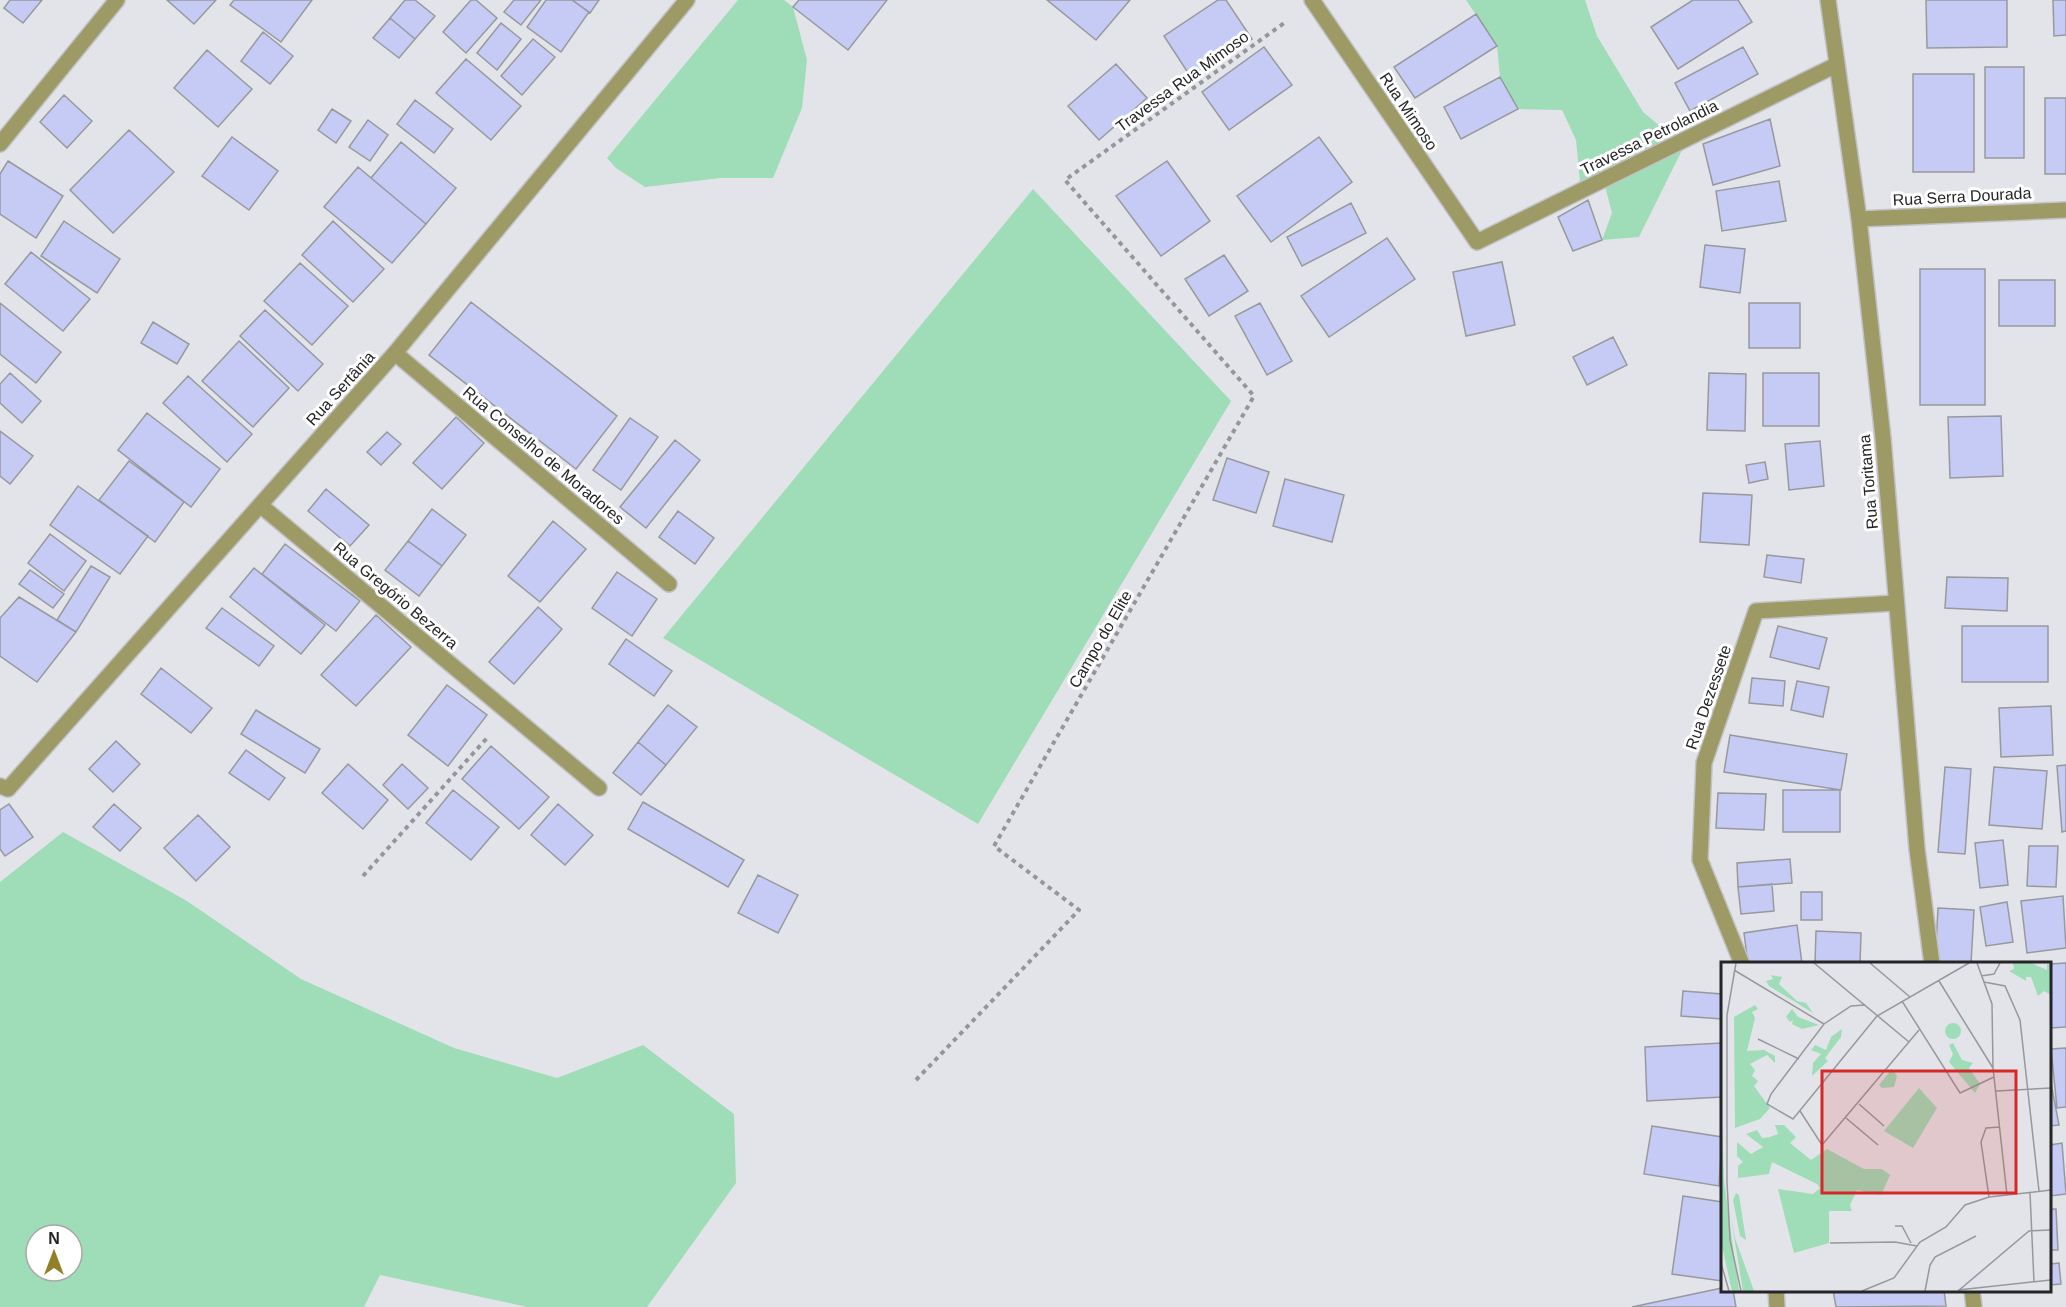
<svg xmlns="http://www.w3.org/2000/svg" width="2066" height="1307" font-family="Arial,sans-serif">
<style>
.green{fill:#9fddb8;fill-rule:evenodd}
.building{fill:#c5cbf5;stroke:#98999e;stroke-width:1.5}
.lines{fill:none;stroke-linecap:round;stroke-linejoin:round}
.minor-casing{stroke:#c1c2c6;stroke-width:18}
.path{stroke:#959699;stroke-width:4;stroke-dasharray:4.5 4.5;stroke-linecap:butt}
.minor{stroke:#9e9a66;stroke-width:15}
.labels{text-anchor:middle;stroke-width:6;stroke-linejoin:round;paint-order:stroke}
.street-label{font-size:16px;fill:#252527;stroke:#fff}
.inset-road{fill:none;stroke:#97989b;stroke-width:1.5}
.view{fill:#d62828;fill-opacity:0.15;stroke:#d62828;stroke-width:3}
.inset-edge{fill:none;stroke:#252527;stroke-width:3}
</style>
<rect width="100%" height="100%" fill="#e3e4e9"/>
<path class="green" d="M738,0H784L793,7L807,60L802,108L773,178H720L645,187L616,168L607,158Z
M1466,0H1585L1597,36L1643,112L1684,146L1639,237L1602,240L1612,213L1604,182H1580L1576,140L1562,110L1518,109L1500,77L1497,46Z
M1033,189L1231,401L978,824L663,638Z
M63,832L187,901L301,979L454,1048L557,1078L643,1045L734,1114L736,1183L647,1307H527L380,1275L364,1307H0V882ZM36,1235H72V1271H36Z"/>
<path class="building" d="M10,0H42L23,23L4,8Z
M167,0H216L194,24Z
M234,0H312L281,42L230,5Z
M405,0H415L435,16L415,39L390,18Z
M471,0H476L497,18L466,53L443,32Z
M514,0H541L521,25L504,12Z
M546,0H572L589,12L561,52L527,27Z
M572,0H599L590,13Z
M799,0H887L848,50L793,7Z
M1047,0H1130L1096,40Z
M1218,0H1226L1252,39L1192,79L1164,36Z
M1693,0H1738L1752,22L1678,69L1651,27Z
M1926,0H2007V47L1927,48Z
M2053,0H2066V35L2054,36Z
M1476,14L1497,46L1415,98L1394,67Z
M390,18L415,39L399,58L373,38Z
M501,23L521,39L497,70L477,53Z
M263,32L293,56L270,84L241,61Z
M533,39L555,57L522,95L501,76Z
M1264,47L1292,85L1229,130L1202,92Z
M1743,47L1758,74L1690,111L1675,83Z
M207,50L252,89L218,127L174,88Z
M466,59L521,106L491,140L436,93Z
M1116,64L1147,98L1099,140L1068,106Z
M1985,67H2024V158H1985Z
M1913,74H1974V172H1913Z
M1500,77L1518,109L1461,139L1444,107Z
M64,95L92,121L67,148L40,122Z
M2045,98H2066V174H2045Z
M415,100L453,129L434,153L397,124Z
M332,109L351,121L336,143L318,130Z
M1770,119L1780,166L1713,185L1703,144Z
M368,120L388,135L370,161L349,147Z
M129,130L174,172L113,233L70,190Z
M232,137L278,171L249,210L202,176Z
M1319,137L1352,182L1271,242L1237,196Z
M401,142L456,188L426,224L371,178Z
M8,161L63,196L36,238L0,214V174Z
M1167,161L1210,221L1161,256L1116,196Z
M358,167L426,224L392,263L324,207Z
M1779,181L1786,221L1722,231L1716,191Z
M1588,200L1602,240L1573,251L1558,217Z
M1351,203L1366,233L1302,266L1287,237Z
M64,221L120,259L97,293L41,256Z
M333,221L384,269L353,302L302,255Z
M1387,238L1415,279L1329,337L1301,296Z
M1705,245L1745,249L1740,293L1700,287Z
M31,252L90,299L63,331L5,284Z
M1224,255L1248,291L1209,316L1185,279Z
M1502,262L1515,325L1466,336L1453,272Z
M300,263L348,306L312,345L264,301Z
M1920,269H1985V405H1920Z
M1999,280H2055V326H1999Z
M471,302L617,416L576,469L429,355Z
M0,303L61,352L36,383L0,354Z
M1260,303L1292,361L1267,375L1235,316Z
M1749,303H1800V348H1749Z
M265,310L323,364L298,391L240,336Z
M153,322L189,344L177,364L141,343Z
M1613,337L1627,365L1587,385L1573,357Z
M239,341L289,388L253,427L202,381Z
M10,373L41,401L22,423L0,403V384Z
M1709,373L1746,374L1745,431L1707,430Z
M1763,373H1819V426H1763Z
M188,376L252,434L227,462L163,403Z
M147,413L220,469L191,507L118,450Z
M2001,416L2003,476L1950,478L1948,417Z
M456,417L484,443L442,489L413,463Z
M630,418L658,437L621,490L593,470Z
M0,431L33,456L10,484L0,476Z
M387,432L401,444L381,465L367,452Z
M675,440L700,460L646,528L620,507Z
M1820,441L1824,486L1789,490L1785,444Z
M1227,458L1269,472L1256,513L1213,500Z
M129,461L184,502L155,542L99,500Z
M1765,462L1768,479L1749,483L1746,465Z
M1285,479L1344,495L1332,542L1273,526Z
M78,486L148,536L120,574L50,525Z
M326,489L369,525L350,546L308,511Z
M1703,493L1752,495L1749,545L1700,542Z
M432,509L466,535L442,566L408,541Z
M678,511L714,538L695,564L659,537Z
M553,521L586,549L540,602L508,576Z
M50,534L86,561L64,591L28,563Z
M408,541L442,566L419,596L385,570Z
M285,544L360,601L336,631L262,574Z
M1767,555L1804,559L1801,583L1764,577Z
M91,566L110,577L76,632L57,620Z
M254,568L325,625L301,654L230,597Z
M30,570L64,594L53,608L19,584Z
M617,572L657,599L632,636L592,608Z
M1947,577L2008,578L2007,611L1945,608Z
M19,597L76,632L37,682L0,656V618Z
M538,607L562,629L514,684L489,662Z
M222,608L274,646L259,666L206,628Z
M376,615L411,647L356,706L321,675Z
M1778,626L1827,638L1819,669L1770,657Z
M1962,626H2048V682H1962Z
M626,639L672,671L654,696L609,664Z
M161,668L212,708L191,733L141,694Z
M1752,678L1785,681L1783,706L1749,703Z
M1797,681L1829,687L1823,717L1791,710Z
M447,685L487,715L448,766L408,735Z
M668,705L697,727L666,765L638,742Z
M2051,706L2053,755L2001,757L1999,708Z
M256,710L320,749L305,773L241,734Z
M1730,735L1847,754L1841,790L1724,772Z
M116,741L140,764L113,792L89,769Z
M638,742L666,765L641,795L613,773Z
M491,746L549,797L519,829L462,779Z
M246,750L285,778L269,800L229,773Z
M348,764L388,800L363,829L322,793Z
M402,764L428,788L408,809L383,785Z
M2066,765V831L2062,832L2057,766Z
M1945,767L1971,769L1965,854L1938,852Z
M1994,767L2047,771L2042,829L1989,825Z
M453,790L499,827L471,860L426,823Z
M1783,790H1840V832H1783Z
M1718,793L1766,794L1764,830L1716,828Z
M643,802L744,860L728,887L628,829Z
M9,804L33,837L5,856L0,849V810Z
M114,804L141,828L120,851L93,827Z
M558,804L593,835L565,865L531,835Z
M198,815L230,847L196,881L164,848Z
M2003,840L2008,885L1980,888L1975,843Z
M2029,846H2058L2056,887L2027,886Z
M1790,859L1792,883L1738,887L1737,863Z
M758,875L798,895L778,933L738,913Z
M1772,884L1774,911L1741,914L1738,887Z
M1801,892H1822V920H1801Z
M2063,896L2066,948L2027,953L2021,901Z
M2007,902L2013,942L1986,946L1980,907Z
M1938,908L1974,910L1971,964H1935Z
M1797,925L1802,964H1748L1744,933Z
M1816,931L1861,933L1860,964L1815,963Z
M2066,963V1027L2050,1028V964Z
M1683,991L1722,994V1019L1681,1016Z
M1722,1043V1097L1647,1101L1645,1047Z
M2066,1048V1107L2057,1108L2051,1049Z
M2050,1078L2059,1125L2050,1126Z
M1652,1126L1722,1137L1719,1186L1644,1174Z
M2062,1143L2066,1194L2050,1196V1145Z
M1683,1196L1722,1202V1281L1672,1274Z
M2050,1209H2056L2058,1250H2050Z
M2059,1263L2061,1284L2050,1285V1264Z
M1722,1288V1290H1733L1736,1307H1632Z
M1833,1290H1944L1946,1306L1836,1307Z"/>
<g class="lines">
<defs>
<path id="minor" d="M1312,0L1477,242L1836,65
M1828,0L1859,219L1883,438L1917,849L1932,964
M0,144L117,0
M1859,219L2066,210
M395,353L669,584
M260,505L599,788
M0,786L8,789L395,353L687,0
M1742,964L1700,860L1704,763L1756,611L1896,603
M1776,1290L1777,1307
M1972,1290L1974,1307"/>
</defs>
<use href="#minor" class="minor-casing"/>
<path class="path" d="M363,876L487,738
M916,1080L1079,910L994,846L1254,396L1065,180L1287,21"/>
<use href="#minor" class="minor"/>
</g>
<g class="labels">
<g class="street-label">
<text transform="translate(1182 81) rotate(-36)" y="6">Travessa Rua Mimoso</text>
<text transform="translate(1409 111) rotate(56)" y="6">Rua Mimoso</text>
<text transform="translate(1649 137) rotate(-26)" y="6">Travessa Petrolandia</text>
<text transform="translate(1962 196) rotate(-3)" y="6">Rua Serra Dourada</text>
<text transform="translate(340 388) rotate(-48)" y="6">Rua Sertânia</text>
<text transform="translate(544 455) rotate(40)" y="6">Rua Conselho de Moradores</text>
<text transform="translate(1868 482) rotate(-95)" y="6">Rua Toritama</text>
<text transform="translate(396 595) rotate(40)" y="6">Rua Gregório Bezerra</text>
<text transform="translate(1100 639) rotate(-60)" y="6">Campo do Elite</text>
<text transform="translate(1708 697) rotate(-71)" y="6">Rua Dezessete</text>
</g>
</g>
<g transform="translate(1721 962)">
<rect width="330" height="330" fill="#e3e4e9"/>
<path d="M292,1H310L326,8V2H330V33L323,29L317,34L310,15H305V19L288,9L293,7ZM50,13L61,15L58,22L76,39L85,41L92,51L48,24L45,19L52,17ZM34,43L37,47L31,50L34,56L26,89L43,88L54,94V101L46,93L29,102L34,108L31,114L37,119L33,124L49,146L39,157L14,166L13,55ZM71,47L77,55L98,63L81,67L71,62L72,58L69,60L65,55ZM224 69a8 8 0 1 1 16 0a8 8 0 1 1-16 0ZM121,67L120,75L104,96L107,99L91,114L92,101L100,92L90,88L94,83L105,88L110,75ZM232,81L241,98L252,101L248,106L259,122L254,131L228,100L232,92L228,83ZM171,107L176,114L173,125L161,126L158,123ZM0,125L3,219L18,329H11L0,280ZM198,126L216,146L192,186L163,169ZM54,163H63L75,175L69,181L90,198L106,187L143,207H161L169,213L160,233L136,228L129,243L131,249H108V281L73,291L57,227L92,232L99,226L96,222L51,200L48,212L17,216V204L22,200L16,194V180L30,192L42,185L25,172L36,168L41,176L49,175L57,172ZM15,231L18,233L25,278L19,274L12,238ZM10,256L14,276L33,329H22Z" fill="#9fddb8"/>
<path class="inset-road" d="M15,1L6,53V220L9,278L20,329M93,1L188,80M149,1L189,35M256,1L271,42L272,106L286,233M13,8L103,62M260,14L273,12L279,1M218,19L272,106M263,20L284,24L299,58L318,229M181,39L239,131L273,115M144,43L130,44L103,62L50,132L46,142L72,157L156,54L248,1M37,77L78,97M275,129L330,126M138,142L163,164M79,149L101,183L198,68M125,156L157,183M309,231L313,320M268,235L260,180L265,166L279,165M174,264H181L190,281M109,281L174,280L196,284M0,301L8,329M237,328L330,318M141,329L173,316L199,280L225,265L244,243L268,235L330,228M204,329L209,303L214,295L255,274M237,329L308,269L330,268"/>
<path class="view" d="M101,109H295V231H101Z"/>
<rect width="330" height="330" class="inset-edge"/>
</g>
<g transform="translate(54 1253)"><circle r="28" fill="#ffffff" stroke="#a8a8a9" stroke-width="1.5"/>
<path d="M0-4.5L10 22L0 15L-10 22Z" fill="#918027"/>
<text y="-9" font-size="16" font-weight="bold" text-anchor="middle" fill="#252527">N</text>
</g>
</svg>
